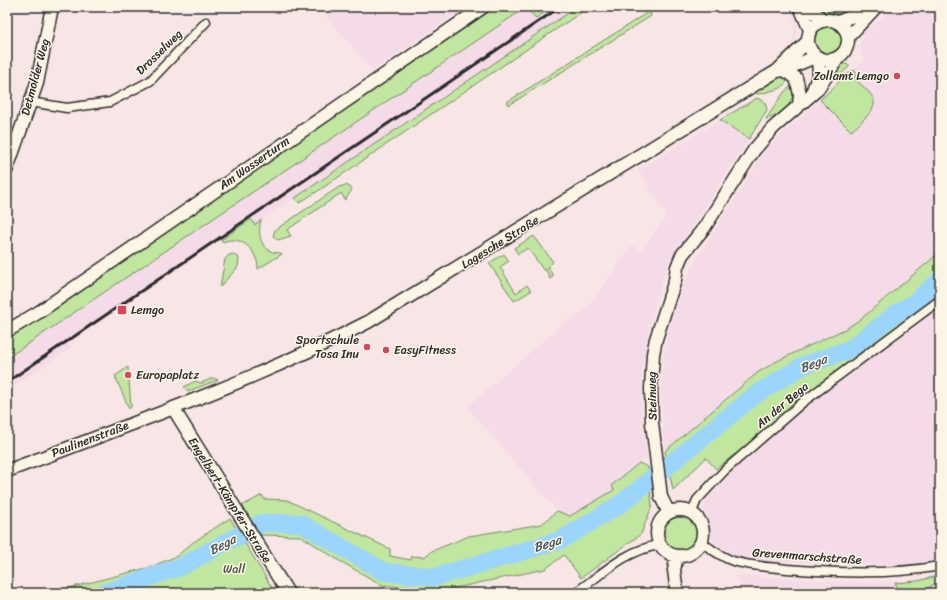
<svg xmlns="http://www.w3.org/2000/svg" width="947" height="600" font-family="Sriracha,sans-serif">
<style>
.built{fill:#f5dbe7}
.green{fill:#c0e6a0;stroke:#768866}
.lines{fill:none;stroke-linecap:round;stroke-linejoin:round}
.river{stroke:#9cd5fc;stroke-width:18}
.street-casing{stroke:#2b2b2b;stroke-width:11}
.secondary-casing{stroke:#2b2b2b;stroke-width:15}
.street{stroke:#fcf5e5;stroke-width:8}
.secondary{stroke:#fcf5e5;stroke-width:12}
.rail{stroke:#2b2b2b;stroke-width:3}
.poi-dot{fill:#d1495b;stroke:#fcf5e5;stroke-width:1.5}
.labels{text-anchor:middle;stroke-width:3;stroke-linejoin:round;paint-order:stroke}
.street-label{font-size:12px;fill:#2b2b2b;stroke:#fcf5e5}
.poi-label{font-size:12px;fill:#2b2b2b;stroke:#fcf5e5;text-anchor:start}
.park-label{font-size:12px;fill:#505a48;stroke:#fcf5e5}
.water-label{font-size:13px;font-style:italic;fill:#47565f;stroke:#fcf5e5}
</style>
<rect width="100%" height="100%" fill="#f8e6e6"/>
<filter id="ink" filterUnits="userSpaceOnUse"><feTurbulence type="fractalNoise" baseFrequency=".025" numOctaves="2"/><feDisplacementMap in="SourceGraphic" scale="8" xChannelSelector="R" yChannelSelector="G"/><feConvolveMatrix kernelMatrix="1 2 1 2 8 2 1 2 1" color-interpolation-filters="sRGB"/></filter>
<g filter="url(#ink)">
<path class="built" d="M319,7H466L372,71Z
M525,7L536,18L553,7H577L255,225L251,219L69,343L72,347L7,391V358Z
M785,7H790L798,21L796,37L790,47L794,37L795,24L792,14Z
M896,7H940V252L862,318L847,328L779,360L757,373L664,451L661,390L663,358L669,324L682,287L694,263L764,152L771,144L863,61L860,43L864,31Z
M720,120L749,139L667,267L651,318L642,372V413L647,458L641,460L612,485L615,490L570,516L557,511L467,407L568,319L570,321L592,301L632,245L642,251L666,215L638,170Z
M940,306V560L901,566L751,560L734,555L715,543L709,535L703,516V510L709,497L729,475L804,406Z
M940,574V593H745L734,575L850,582L908,581Z"/>
<path class="green" d="M496,7H553L536,18L525,8L7,358V335L43,316Z
M577,7H589L321,189L299,203L295,198Z
M656,7H660L650,13L651,16L509,105L507,102Z
M818,7H829L837,13L845,15C834,17 825,15 816,9Z
M813 41a15 15 0 1 1 30 0a15 15 0 1 1-30 0Z
M843,63L850,66L838,77L831,75L839,65Z
M854,70L856,73L855,79C870,94 884,100 865,118C861,122 856,128 851,131L820,100L846,75Z
M781,76L790,78L781,88L760,94L752,93Z
M794,84C795,101 784,116 766,119L784,92Z
M757,98L765,102L767,110L749,139L720,120Z
M346,185L350,187L352,190L345,200L341,193L287,230L291,236L278,240L273,236L275,230L339,187Z
M251,219L255,225L261,220C258,232 259,247 273,252C276,253 279,252 282,254L258,269C258,251 241,234 223,242L221,240Z
M534,236L553,262L548,267L553,276L550,279L546,269L544,271L528,248L518,254L514,248Z
M940,252V296L801,399L737,455L735,454L716,469L706,458L673,490L665,451L757,373L779,360L847,328L862,318Z
M233,254L239,258L238,267L220,287L225,259L229,255Z
M504,254L509,261L500,267L516,293L527,285L531,291L514,301L489,263Z
M128,367L131,407L129,409L115,376Z
M213,378L218,380L191,390L188,391L184,387L195,381L201,383Z
M639,463L648,467L652,506L641,534L581,578L564,555L545,569L441,591L382,585L338,560L301,536L261,535L242,506L262,495L264,499L287,500L390,549V556L411,560L412,556L424,557L432,551L469,536L542,524L557,511L570,516L614,490L612,485Z
M663 534a17 17 0 1 1 34 0a17 17 0 1 1-34 0Z
M230,518L275,593H50L150,567L177,556L192,543Z
M940,575V580L921,593H900L895,583L918,581Z"/>
<g class="lines">
<path class="river" d="M104,593L182,566L262,523H300L385,572L435,577L561,540L622,503L755,395L802,366L850,349L891,317L914,303L940,280"/>
<defs>
<path id="street" d="M30,102L67,108L110,102L150,81L206,22
M691,514L697,500L724,471L803,402L940,300
M701,542C711,549 721,557 733,561C750,566 769,567 787,569C838,573 889,575 940,566
M575,593C602,574 626,550 659,545"/>
<path id="secondary" d="M800,7L810,30
M809,7L824,21
M808 40a20 20 0 1 1 40 0a20 20 0 1 1-40 0Z
M838,22L870,9
M848,37L876,7
M784,70L815,57
M777,71L784,70L796,78L800,94L799,105
M813,90L819,74L818,58
M7,169L37,83L52,7
M7,331L39,312L483,7
M173,408L288,593
M7,471C129,425 252,382 368,322L777,71L808,41
M657 533a23 23 0 1 1 46 0a23 23 0 1 1-46 0Z
M669,513L661,497L652,423L651,388L653,354L656,339L675,280L677,267L682,255L704,228L754,150L773,128L818,89L838,58
M677,593L674,570L677,556"/>
</defs>
<use href="#street" class="street-casing"/>
<use href="#secondary" class="secondary-casing"/>
<use href="#street" class="street"/>
<use href="#secondary" class="secondary"/>
<path class="rail" d="M7,382L560,7"/>
</g>
</g>
<g class="poi-dot">
<circle cx="897" cy="76" r="4"/>
<rect x="117" y="305" width="10" height="10" rx="2"/>
<circle cx="367" cy="347" r="4"/>
<circle cx="386" cy="350" r="4"/>
<circle cx="128" cy="375" r="4"/>
</g>
<g class="labels">
<g class="street-label">
<text transform="translate(159 52) rotate(-44)" y="4">Drosselweg</text>
<text transform="translate(35 77) rotate(-75)" y="4">Detmolder Weg</text>
<text transform="translate(254 163) rotate(-35)" y="4">Am Wasserturm</text>
<text transform="translate(500 242) rotate(-32)" y="4">Lagesche Straße</text>
<text transform="translate(652 396) rotate(-91)" y="4">Steinweg</text>
<text transform="translate(782 405) rotate(-40)" y="4">An der Bega</text>
<text transform="translate(90 439) rotate(-21)" y="4">Paulinenstraße</text>
<text transform="translate(230 500) rotate(58)" y="4">Engelbert-Kämpfer-Straße</text>
<text transform="translate(807 556) rotate(4)" y="4">Grevenmarschstraße</text>
</g>
<g class="poi-label">
<text x="889" y="80" text-anchor="end">Zollamt Lemgo</text>
<text x="131" y="314">Lemgo</text>
<text x="359" y="344" text-anchor="end">Sportschule<tspan x="359" dy="14">Tosa Inu</tspan></text>
<text x="394" y="354">EasyFitness</text>
<text x="136" y="379">Europaplatz</text>
</g>
<g class="park-label">
<text x="234" y="573">Wall</text>
</g>
<g class="water-label">
<text transform="translate(813 363) rotate(-22)" y="5">Bega</text>
<text transform="translate(547 543) rotate(-18)" y="5">Bega</text>
<text transform="translate(222 544) rotate(-28)" y="5">Bega</text>
</g>
</g>
<rect width="947" height="600" fill="none" stroke="#fcf5e5" stroke-width="24"/>
<rect x="12" y="12" width="923" height="576" fill="none" stroke="#2b2b2b" stroke-width="1.5" filter="url(#ink)"/>
</svg>
